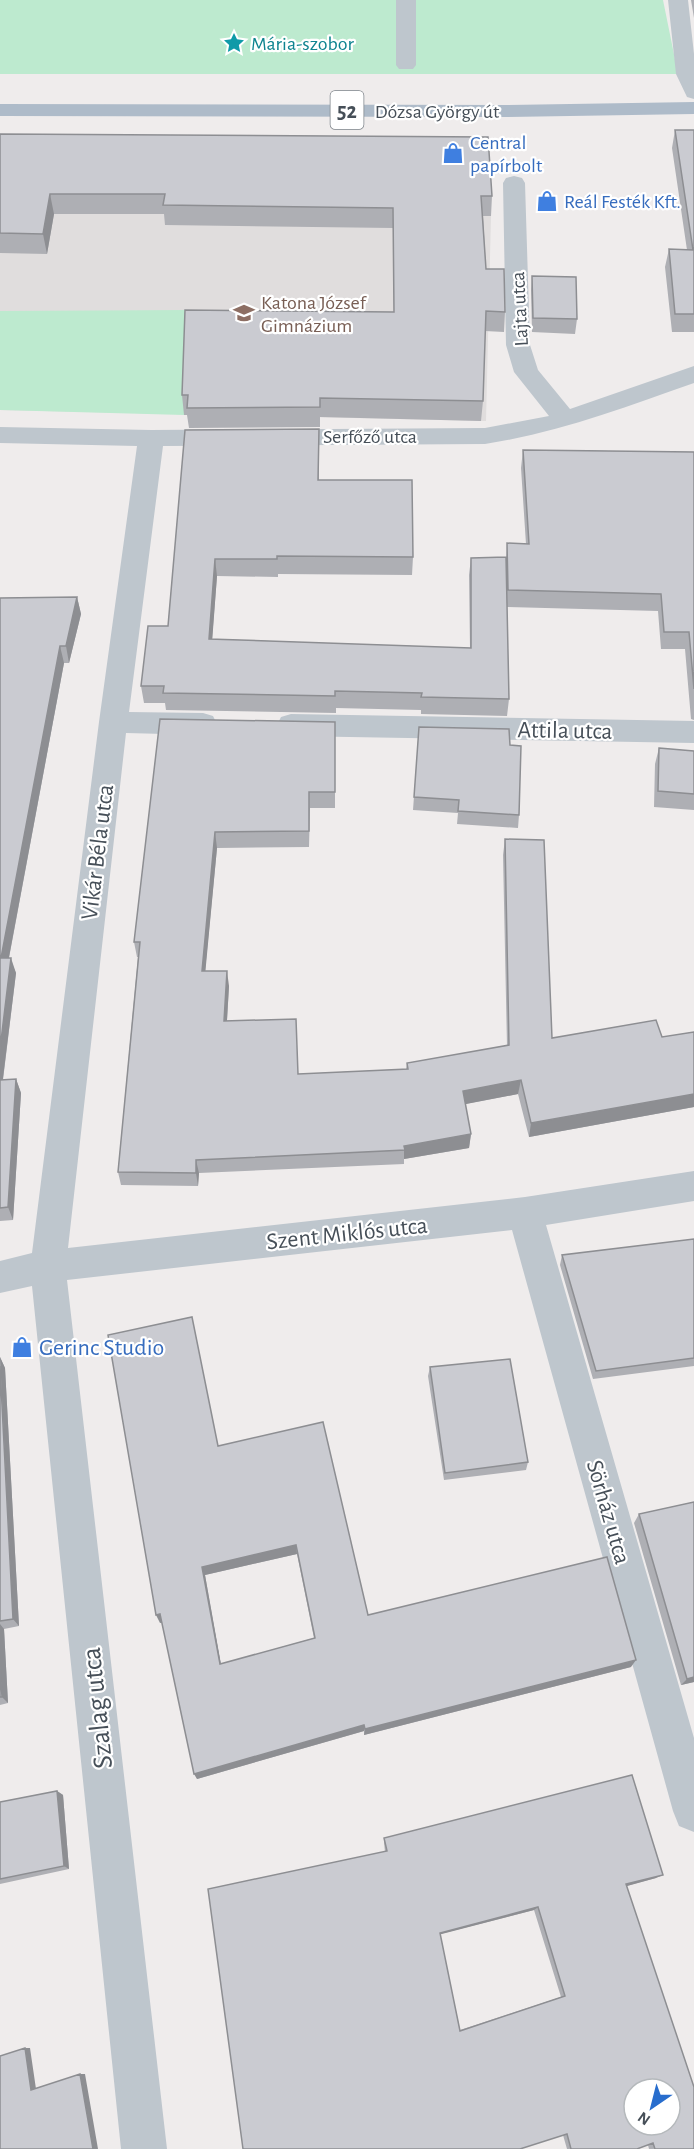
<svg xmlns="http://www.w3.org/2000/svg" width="694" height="2149" font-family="'Alegreya Sans',sans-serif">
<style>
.education{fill:#e0dddd}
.green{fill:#bdeacf}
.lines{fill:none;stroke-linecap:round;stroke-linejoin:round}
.minor{fill:#bec6cd;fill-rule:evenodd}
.major{fill:#aebbc9;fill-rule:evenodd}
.wall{fill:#aeafb4;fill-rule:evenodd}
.shaded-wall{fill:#8d8e92}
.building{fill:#cacbd1;stroke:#8d8e92;stroke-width:1.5;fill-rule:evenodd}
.labels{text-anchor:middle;stroke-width:4.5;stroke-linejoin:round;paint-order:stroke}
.far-culture-label{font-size:20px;fill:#0d838f;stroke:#fff;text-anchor:start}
.far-street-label{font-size:20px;fill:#464f58;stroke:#fff}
.far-shop-label{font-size:20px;fill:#366cbe;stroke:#fff;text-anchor:start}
.far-education-label{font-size:20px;fill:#785e54;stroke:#fff;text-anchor:start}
.shield{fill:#fff;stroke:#7e848a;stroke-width:1.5}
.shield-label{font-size:22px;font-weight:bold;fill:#464f58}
.street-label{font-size:24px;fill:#464f58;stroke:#fff}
.shop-label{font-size:24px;fill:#366cbe;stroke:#fff;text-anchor:start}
.near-street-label{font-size:28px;fill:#464f58;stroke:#fff}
</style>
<rect width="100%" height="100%" fill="#efecec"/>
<path class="education" d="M0,154L487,157L491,216L486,421L0,410Z"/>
<path class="green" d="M0,0H663L678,74H0Z
M188,310L184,415L0,410V311Z"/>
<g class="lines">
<path class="minor" d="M396,0H416V65L413,69H399L396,65Z
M668,0H688L694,54V99L687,97L676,74Z
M514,176L522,178L525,183L530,345L538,370L570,409L694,366V383C623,408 560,432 485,444L163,446L129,712L203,713L213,716L217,724L213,732L203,735L126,733L68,1248L525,1197L694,1171V1201L546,1225L694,1738V1832L679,1826L673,1811L512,1230L67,1280L167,2149H121L32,1286L0,1293V1261L32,1253L99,722L137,446L0,443V427L151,430L485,428L549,416L514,372L506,345L503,183L506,178Z
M291,714L694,721V743L291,736L281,733L277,725L281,717Z"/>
<path class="major" d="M694,102V114L506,117L0,116V104L506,105Z"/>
</g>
<path class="wall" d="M691,0H694V18Z
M675,130H694V332H672L665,267L669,249L687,250L672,148Z
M0,134L492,196L491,216H483L486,269L505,312L504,332L485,331L483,401L481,421L320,417V427L189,428L187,415H184L182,395L394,312L393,228L165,225L164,214H54L47,254L0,253Z
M532,276L577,319L575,334L532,332L531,290Z
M319,429V480L413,557L412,575L278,574V577L217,576L212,639L470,648L469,575L471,558L506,559L507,543L526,544L521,468L523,450L694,452V720L691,719L685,649H661L658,611L507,607L509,699L507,716L421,714V710L336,708V713L166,710L165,703H144L141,686L168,626L185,430Z
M77,597L81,614L69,663H64L9,958L16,973L3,1080L16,1079L21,1093L13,1220L0,1221V598Z
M160,719L335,722V808H310L309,847L217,848L205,971L229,986L227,1021L298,1074L406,1069L407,1063L507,1046L503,855L505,839L552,1038L662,1037L694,1032V1107L529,1137L518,1094L465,1104L471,1134L469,1148L404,1159V1164L199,1173L198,1186L121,1185L118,1172L138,957H137L134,942Z
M419,727L510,745L519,815L518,828L457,824L458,813L413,810Z
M694,743V810L654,807L655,764L659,748L694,751Z
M694,1239V1366L593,1379L560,1265L562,1255Z
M0,1357L5,1368L19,1626L4,1629L8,1703L0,1705Z
M430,1367L528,1462L526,1470L444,1480L428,1376Z
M218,1446L368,1615L631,1667L364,1735V1731L197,1779L162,1622L160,1623ZM297,1554L314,1638L221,1664L205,1575Z
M694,1502V1682L681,1685L634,1523L639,1514Z
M57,1791L63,1795L69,1869L0,1884V1802Z
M384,1838L656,1878L626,1886L694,2149H649L648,2145L637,2149H567L563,2135L243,2149L385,1852L384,1842ZM534,1910L561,1997L460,2030L440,1934Z"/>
<path class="shaded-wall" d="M50,194L54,214L47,254L43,234Z
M215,559L217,576L211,656L209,639Z
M77,597L81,614L69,663L66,646Z
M60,646L64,663L6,973L1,958Z
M215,832L217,848L204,986L202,971Z
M11,958L16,973L1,1094L0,1091V1049Z
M227,971L229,986L226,1036L224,1021Z
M16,1079L21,1093L13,1220L8,1207Z
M521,1080L518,1094L461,1105L463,1091Z
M694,1094V1107L529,1137L531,1123Z
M471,1134L469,1148L404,1159V1146Z
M196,1160L199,1173L198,1186L196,1173Z
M0,1357L5,1368L19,1626L13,1619Z
M296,1545L297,1554L205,1575L222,1671L220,1664L202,1567Z
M160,1614L164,1622L160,1623L156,1615Z
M0,1624L4,1629L8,1703L2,1697L0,1666Z
M636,1660L631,1667L364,1735L365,1729Z
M694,1677V1682L681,1685L687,1679Z
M364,1725V1731L197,1779L194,1774Z
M57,1791L63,1795L69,1869L64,1866Z
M663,1875L656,1878L620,1888L626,1884Z
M538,1907L534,1910L438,1935L440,1933Z
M25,2048H30L36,2089L31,2090Z
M80,2074H85L98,2149H93Z"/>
<path class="building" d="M675,130H694V314H675L669,249L693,250Z
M0,134L488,137L492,196H481L486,269H504L505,312L486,311L483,401L320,398V407L187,408L188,395H182L185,310L394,312L393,208L163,205L165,194H50L43,234L0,233Z
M532,276L576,277L577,319L533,318Z
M319,429L318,480H412L413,557L277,556V559H215L209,639L471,648V558L506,557L509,699L421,697L422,693L335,691V696L163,693L164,686H141L148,626H168L185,430Z
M523,450L694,452V689L689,632H664L661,594L508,590L507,543L529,544Z
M77,597L66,646H60L1,958H11L0,1049V598Z
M160,719L335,722V792H309V831L215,832L202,971H227L224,1021L296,1019L298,1074L408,1069L407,1063L509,1045L505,839L544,840L552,1038L656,1020L662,1037L694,1032V1094L531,1123L521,1080L463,1091L471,1134L404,1146L405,1150L196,1160V1173L118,1172L140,942H134Z
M419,727L509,729L510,745L521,746L519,815L458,811L459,800L414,797Z
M659,748L694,751V794L658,791Z
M16,1079L8,1207L0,1208V1080Z
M694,1239V1358L596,1371L562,1255Z
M192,1317L218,1446L323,1422L368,1615L607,1557L636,1660L365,1729L364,1725L194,1774L160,1614L156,1615L108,1335ZM296,1545L315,1638L220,1664L202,1567Z
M510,1359L528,1462L445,1473L430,1367Z
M0,1366L13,1619L0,1621Z
M694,1502V1677L687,1679L639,1514Z
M0,1666L2,1697H0Z
M632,1775L663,1875L626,1884L694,2087V2149H655L653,2143L637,2149H571L567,2134L520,2149H243L208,1889L387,1851L384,1838ZM538,1907L565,1996L460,2031L440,1933ZM634,2089H670V2125H634Z
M57,1791L64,1866L0,1879V1802Z
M25,2048L31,2090L80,2074L93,2149H0V2056Z"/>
<defs>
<symbol id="sight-bare" viewBox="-9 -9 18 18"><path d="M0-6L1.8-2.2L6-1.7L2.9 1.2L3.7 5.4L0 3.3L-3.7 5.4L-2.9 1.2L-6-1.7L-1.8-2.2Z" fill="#0f9aa8" stroke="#fff" stroke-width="2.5" paint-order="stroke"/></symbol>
<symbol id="shop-bare" viewBox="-9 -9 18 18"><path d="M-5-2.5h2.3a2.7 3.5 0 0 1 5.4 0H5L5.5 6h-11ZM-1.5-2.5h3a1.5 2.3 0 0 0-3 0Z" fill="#3f7fe0" stroke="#fff" stroke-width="2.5" paint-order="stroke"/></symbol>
<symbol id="school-bare" viewBox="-9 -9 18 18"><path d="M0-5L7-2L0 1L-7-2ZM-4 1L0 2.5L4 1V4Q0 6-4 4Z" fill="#8d6e63" stroke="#fff" stroke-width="2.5" paint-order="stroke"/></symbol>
</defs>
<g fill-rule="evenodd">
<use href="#sight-bare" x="219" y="28" width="30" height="30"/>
<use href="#shop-bare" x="438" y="138" width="30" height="30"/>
<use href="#shop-bare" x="532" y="186" width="30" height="30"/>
<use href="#school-bare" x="229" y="298" width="30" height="30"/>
<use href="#shop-bare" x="7" y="1332" width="30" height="30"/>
</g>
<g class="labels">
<g class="far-culture-label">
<text x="251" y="50">Mária-szobor</text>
</g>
<g class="far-street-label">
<text x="437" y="118">Dózsa György út</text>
<text transform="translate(519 309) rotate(-93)" y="7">Lajta utca</text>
<text x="370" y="443">Serfőző utca</text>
</g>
<g class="far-shop-label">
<text x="470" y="149">Central<tspan x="470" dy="23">papírbolt</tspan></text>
<text x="564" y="208">Reál Festék Kft.</text>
</g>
<g class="far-education-label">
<text x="261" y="309">Katona József<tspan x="261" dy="23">Gimnázium</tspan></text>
</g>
<rect class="shield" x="330.5" y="91" width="33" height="38" rx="4.5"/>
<g class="shield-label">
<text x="347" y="118">52</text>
</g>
<g class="street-label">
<text transform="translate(565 730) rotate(1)" y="8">Attila utca</text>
<text transform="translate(97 852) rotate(-83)" y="8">Vikár Béla utca</text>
<text transform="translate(347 1233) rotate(-6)" y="8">Szent Miklós utca</text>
<text transform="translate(609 1512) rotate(74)" y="8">Sörház utca</text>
</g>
<g class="shop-label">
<text x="39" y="1355">Gerinc Studio</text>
</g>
<g class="near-street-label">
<text transform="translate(96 1708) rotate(-96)" y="10">Szalag utca</text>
</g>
</g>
<g transform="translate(652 2107) rotate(215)"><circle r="28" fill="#ffffff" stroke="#b5b9bc" stroke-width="1.5"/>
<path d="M0-4.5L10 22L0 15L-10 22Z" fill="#286dcd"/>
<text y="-9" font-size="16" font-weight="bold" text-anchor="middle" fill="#464f58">N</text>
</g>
</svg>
